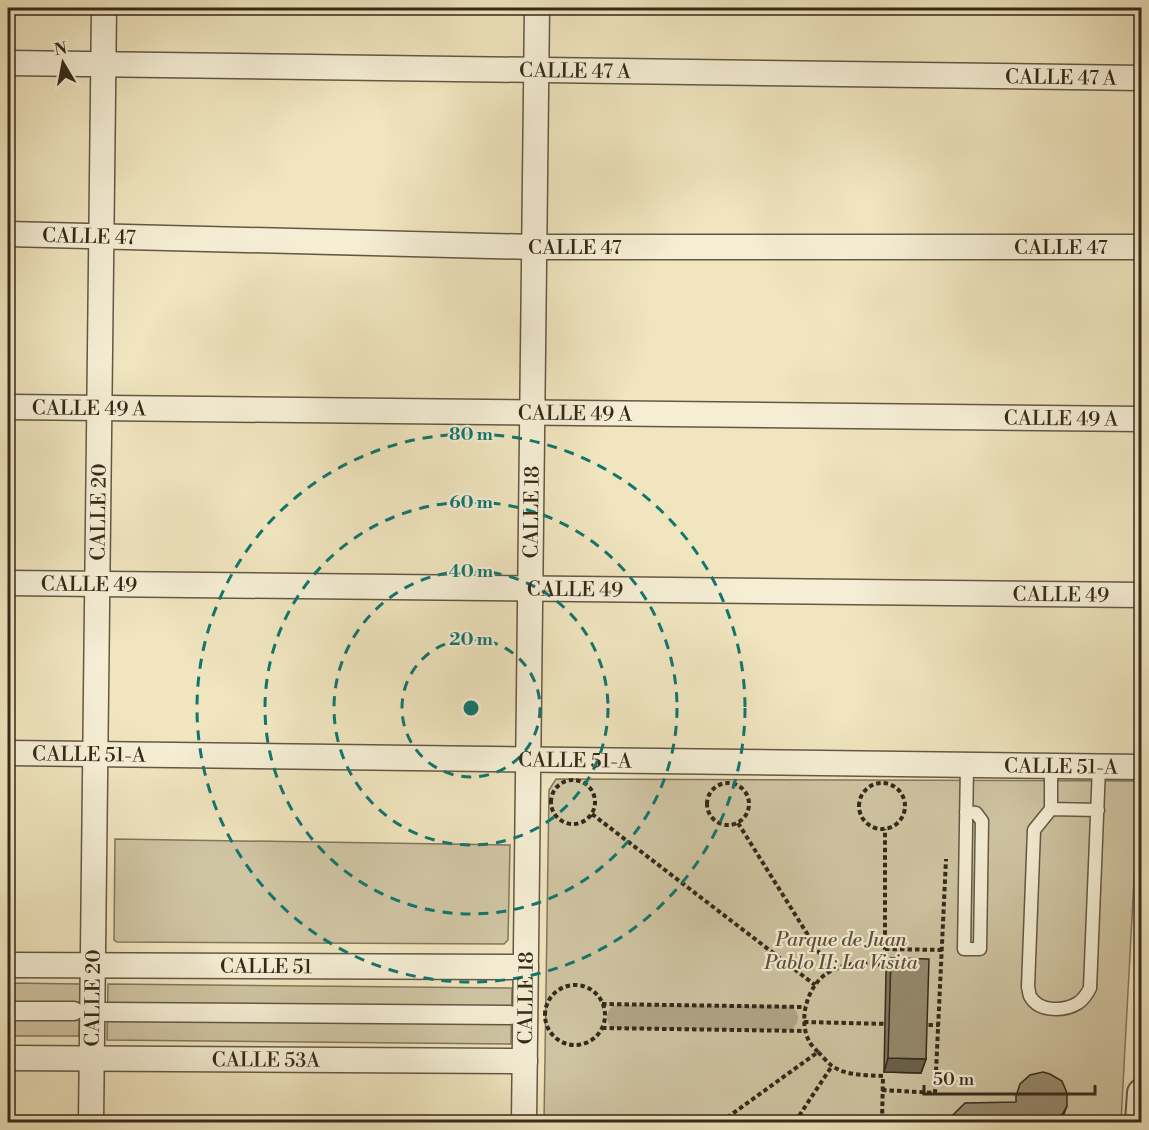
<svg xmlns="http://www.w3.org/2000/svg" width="1149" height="1130" font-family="'Libre Bodoni',serif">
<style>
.green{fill:#d0c5a3;stroke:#82775f;stroke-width:1.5}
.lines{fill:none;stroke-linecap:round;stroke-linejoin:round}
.canal{stroke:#b0a587;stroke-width:24}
.service-casing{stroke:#645844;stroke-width:15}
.pedestrian-casing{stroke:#645844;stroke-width:21}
.minor-casing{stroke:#645844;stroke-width:27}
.tertiary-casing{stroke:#645844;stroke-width:32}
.path{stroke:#35291b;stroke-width:4;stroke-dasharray:4.5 3;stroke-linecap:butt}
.service{stroke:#f5eed5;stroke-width:12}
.pedestrian{stroke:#f5eed5;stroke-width:18}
.minor{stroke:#f5eed5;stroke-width:24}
.tertiary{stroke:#f5eed5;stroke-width:28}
.wall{fill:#817860;stroke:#35291b;stroke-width:1.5}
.shaded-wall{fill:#69614e;stroke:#35291b;stroke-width:1.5}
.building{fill:#968b70;stroke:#35291b;stroke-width:1.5}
.ring{fill:none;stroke:#0f766e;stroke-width:3;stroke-dasharray:10 8}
.labels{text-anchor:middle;stroke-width:4.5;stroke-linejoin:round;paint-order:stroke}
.street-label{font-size:20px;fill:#35291b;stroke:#f5eed5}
.park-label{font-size:20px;font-style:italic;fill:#5c503d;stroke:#f5eed5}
.centre{fill:#0f766e;stroke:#f5eed5;stroke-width:3}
.ring-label{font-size:18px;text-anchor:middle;font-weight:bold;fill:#0f766e;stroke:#f5eed5;stroke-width:4.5;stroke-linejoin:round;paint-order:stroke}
</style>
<rect width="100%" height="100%" fill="#f0e5bf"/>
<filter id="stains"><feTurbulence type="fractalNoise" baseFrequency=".00333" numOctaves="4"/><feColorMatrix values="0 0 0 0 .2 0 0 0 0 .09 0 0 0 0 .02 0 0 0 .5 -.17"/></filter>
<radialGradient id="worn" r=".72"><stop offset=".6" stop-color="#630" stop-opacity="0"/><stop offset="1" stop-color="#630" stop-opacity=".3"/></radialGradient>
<path class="green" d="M556,779L1135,781L1139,787L1121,1122H544L549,790Z
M115,839L510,845L508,940L504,944L117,942L114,940Z
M8,983L80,984L79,1036H8Z
M108,984L512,988L511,1044L107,1040Z"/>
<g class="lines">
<path class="canal" d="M619,1017L786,1018"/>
<defs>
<path id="service" d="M1051,766V809L1034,830L1028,987C1029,990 1029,994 1030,996C1039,1013 1065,1011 1078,1003C1084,999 1087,994 1090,988L1099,767
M1051,809L1098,810
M966,812L976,813L982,821L980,949H964L967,765"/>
<path id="pedestrian" d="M8,1011H74
M105,1012L510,1015"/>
<g id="minor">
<path id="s1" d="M8,63L1142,78"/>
<path id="s2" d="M8,234L534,247H1142"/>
<path id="s3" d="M8,407L1142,419"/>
<path id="s4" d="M8,583L1142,595"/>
<path id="s5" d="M8,753L1142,767"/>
<path id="s6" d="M8,965L526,967"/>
<path id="s7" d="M8,1058L525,1061"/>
<path id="s8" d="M91,1122L104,8"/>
<path id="s9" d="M524,1122L537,8"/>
</g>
<path id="tertiary" d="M1140,1122L1142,1093"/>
</defs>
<use href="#service" class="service-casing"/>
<use href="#pedestrian" class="pedestrian-casing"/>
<use href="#minor" class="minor-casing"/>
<use href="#tertiary" class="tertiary-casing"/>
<path class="path" d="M551 802a22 22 0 1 1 44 0a22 22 0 1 1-44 0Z
M707 804a21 21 0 1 1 42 0a21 21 0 1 1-42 0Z
M859 806a23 23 0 1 1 46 0a23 23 0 1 1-46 0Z
M592,814L815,985
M738,823L831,972
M885,949L942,950
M545 1015a30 30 0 1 1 60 0a30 30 0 1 1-60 0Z
M602,1004L805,1007
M804,1022L890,1024
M921,1025H939
M602,1028L806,1031
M818,1052C815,1049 811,1045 809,1041C798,1020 807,987 826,974C830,971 838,968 843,966C856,962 872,964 885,965V829
M882,1090L935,1093L946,859
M721,1122L818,1052C822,1056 827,1062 832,1066C847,1076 866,1075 883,1076L882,1122
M795,1122L832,1066"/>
<use href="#service" class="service"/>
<use href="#pedestrian" class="pedestrian"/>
<use href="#minor" class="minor"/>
<use href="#tertiary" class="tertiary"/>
</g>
<path class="wall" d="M891,958L926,1059L921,1073L884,1072L886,972Z"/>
<path class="shaded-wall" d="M888,1058L926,1059L921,1073L884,1072Z
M1067,1106L1061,1122H1050Z"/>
<path class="building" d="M891,958L929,959L926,1059L888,1058Z
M1043,1072L1050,1074L1062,1081L1067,1093V1106L1063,1113L1057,1119L1051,1122H946L965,1103L1016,1102V1096L1020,1084L1030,1075Z"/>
<g class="ring">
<circle cx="471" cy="708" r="69"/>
<circle cx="471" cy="708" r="137"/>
<circle cx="471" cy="708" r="206"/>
<circle cx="471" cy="708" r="274"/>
</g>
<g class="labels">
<g class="street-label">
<text dy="7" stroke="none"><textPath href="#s1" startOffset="567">CALLE 47 A</textPath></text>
<text dy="7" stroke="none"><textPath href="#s1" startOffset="1053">CALLE 47 A</textPath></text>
<text dy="7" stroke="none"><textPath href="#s2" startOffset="81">CALLE 47</textPath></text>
<text dy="7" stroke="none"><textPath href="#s2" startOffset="567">CALLE 47</textPath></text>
<text dy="7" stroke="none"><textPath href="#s2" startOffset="1053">CALLE 47</textPath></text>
<text dy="7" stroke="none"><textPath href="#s3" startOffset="81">CALLE 49 A</textPath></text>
<text dy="7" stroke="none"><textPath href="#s3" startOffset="567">CALLE 49 A</textPath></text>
<text dy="7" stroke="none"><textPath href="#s3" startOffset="1053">CALLE 49 A</textPath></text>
<text dy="7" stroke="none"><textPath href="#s8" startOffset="610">CALLE 20</textPath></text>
<text dy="7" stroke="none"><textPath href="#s9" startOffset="610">CALLE 18</textPath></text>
<text dy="7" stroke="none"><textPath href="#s4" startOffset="81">CALLE 49</textPath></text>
<text dy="7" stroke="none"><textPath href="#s4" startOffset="567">CALLE 49</textPath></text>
<text dy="7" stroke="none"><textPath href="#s4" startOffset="1053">CALLE 49</textPath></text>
<text dy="7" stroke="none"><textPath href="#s5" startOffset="81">CALLE 51-A</textPath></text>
<text dy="7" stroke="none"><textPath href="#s5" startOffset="567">CALLE 51-A</textPath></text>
<text dy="7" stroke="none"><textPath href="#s5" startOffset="1053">CALLE 51-A</textPath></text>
<text dy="7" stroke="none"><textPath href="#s6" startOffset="258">CALLE 51</textPath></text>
<text dy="7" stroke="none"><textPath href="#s8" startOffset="124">CALLE 20</textPath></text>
<text dy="7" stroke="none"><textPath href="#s9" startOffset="124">CALLE 18</textPath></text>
<text dy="7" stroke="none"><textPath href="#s7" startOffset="258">CALLE 53A</textPath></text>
</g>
<g class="park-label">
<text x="841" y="946">Parque de Juan<tspan x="841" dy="23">Pablo II: La Visita</tspan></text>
</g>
</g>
<circle cx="471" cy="708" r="9" class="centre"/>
<g class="ring-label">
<text x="471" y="440">80 m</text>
<text x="471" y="508">60 m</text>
<text x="471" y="577">40 m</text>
<text x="471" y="645">20 m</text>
</g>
<rect width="1149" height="1130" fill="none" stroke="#f0e5bf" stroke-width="30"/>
<rect x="9" y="9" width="1131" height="1112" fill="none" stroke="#35291b" stroke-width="3"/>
<rect x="15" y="15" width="1119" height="1100" fill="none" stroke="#35291b" stroke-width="1.5"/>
<g transform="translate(63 63) rotate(350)" stroke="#f5eed5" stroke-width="4.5" paint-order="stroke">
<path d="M0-4.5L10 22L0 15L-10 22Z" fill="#35291b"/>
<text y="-9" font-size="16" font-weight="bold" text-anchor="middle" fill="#35291b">N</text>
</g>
<path d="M924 1085v9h171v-9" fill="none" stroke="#35291b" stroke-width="3"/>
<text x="933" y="1085" font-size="18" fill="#35291b" stroke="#f5eed5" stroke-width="4.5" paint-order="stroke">50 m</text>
<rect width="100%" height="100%" filter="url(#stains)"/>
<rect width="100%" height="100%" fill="url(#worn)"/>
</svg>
